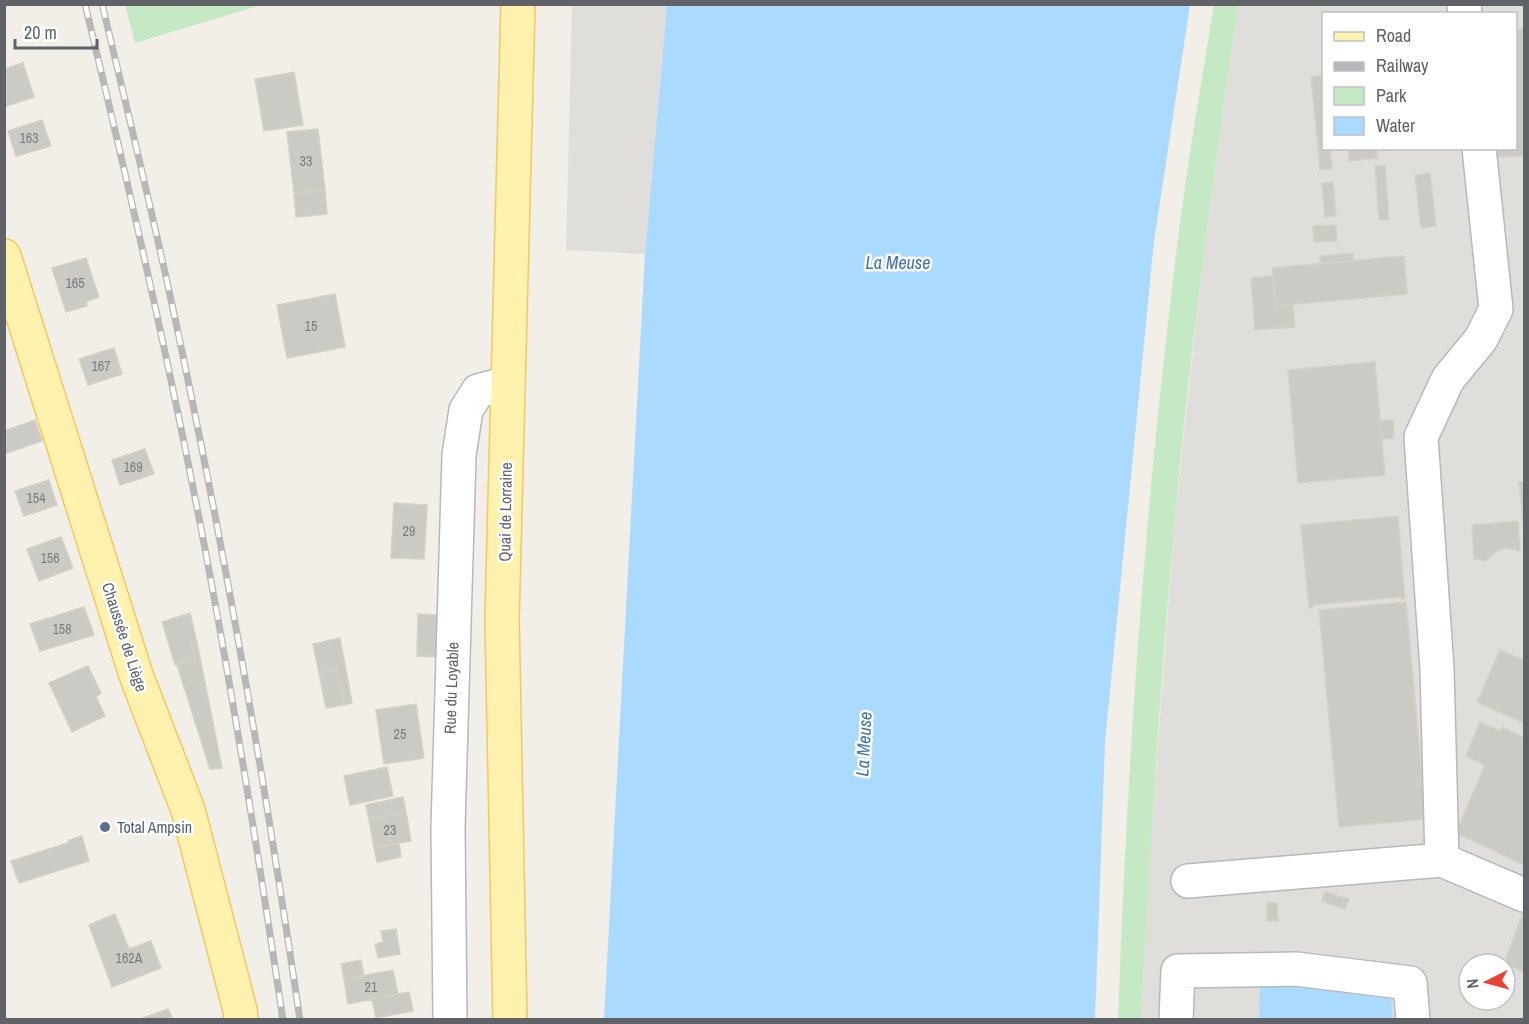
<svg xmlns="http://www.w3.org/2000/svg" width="1529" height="1024" font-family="'Archivo Narrow',sans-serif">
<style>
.industrial{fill:#e0deda;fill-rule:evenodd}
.green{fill:#c5e8c5}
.water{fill:#aadaff}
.building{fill:#cccac5;stroke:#d6d1c6;stroke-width:1.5}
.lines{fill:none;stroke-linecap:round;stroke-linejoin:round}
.minor-casing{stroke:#b5b8bc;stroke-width:36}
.major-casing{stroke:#f2c960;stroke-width:36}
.minor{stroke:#fff;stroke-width:33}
.major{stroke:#fff2af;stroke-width:33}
.rail-casing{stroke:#b6b7b8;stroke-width:7}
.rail{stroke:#fff;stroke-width:4.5;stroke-dasharray:14;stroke-linecap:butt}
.service-dot{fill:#5c6f8a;stroke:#fff;stroke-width:2}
.labels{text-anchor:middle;stroke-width:5;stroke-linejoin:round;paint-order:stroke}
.number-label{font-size:14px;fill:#7a7d7f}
.street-label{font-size:16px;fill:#5f6368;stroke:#fff}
.service-label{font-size:16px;fill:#4e5e75;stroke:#fff;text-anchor:start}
.water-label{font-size:18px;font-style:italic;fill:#4174aa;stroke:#fff}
</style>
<rect width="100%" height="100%" fill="#f1efe8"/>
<path class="industrial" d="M572,5H667L645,254L566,250Z
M1238,5H1524V1019L1141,1020L1149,864L1175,518L1202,266ZM1324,14H1516V148H1324ZM1469,964H1505V1000H1469Z"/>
<path class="green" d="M125,4H261V5L135,43Z
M1214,4L1238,5C1214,175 1190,346 1175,518C1160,685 1150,852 1141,1019H1118C1127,767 1144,514 1175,263C1185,177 1200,91 1214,4Z"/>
<path class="water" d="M667,5H1190L1154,241L1105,742L1095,1019H604L645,254Z
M1261,980L1391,995L1393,1019L1260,1020L1259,1003Z"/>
<path class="building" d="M1524,29V156L1497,157L1496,148H1516V30Z
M23,63L34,97L4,107V69Z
M294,72L303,125L264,131L255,79Z
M1323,75L1324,148H1330L1332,169L1320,170L1311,77Z
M42,120L51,146L16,156L8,131Z
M318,129L325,190L294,193L287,132Z
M1348,148H1377L1378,158L1349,161Z
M1375,166H1385L1389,219L1379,220Z
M1430,173L1436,226L1421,228L1415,175Z
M1333,182L1336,216L1325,217L1322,183Z
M325,190L327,214L296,217L294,193Z
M1336,225L1337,241L1314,242L1313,226Z
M1353,253L1354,261L1321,264L1320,256Z
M1404,256L1407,294L1276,306L1272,268Z
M86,258L99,297L86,302L87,306L66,312L52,268Z
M1273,276L1276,306L1293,304L1295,327L1255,330L1251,278Z
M335,294L345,347L287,358L277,305Z
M114,348L122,374L88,385L79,359Z
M1375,362L1385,475L1298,483L1288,370Z
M35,420L42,441L4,454V431Z
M1393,420L1394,438L1382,439L1380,421Z
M145,449L154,474L120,485L112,460Z
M49,480L57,505L24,516L15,491Z
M1519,482H1524V531Z
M394,503L427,505L424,559L391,558Z
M1398,516L1405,599H1402L1401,597L1312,605L1313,608H1309L1301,525Z
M1518,521L1520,551L1506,548L1498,550L1485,561L1474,559L1472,525Z
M61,537L73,568L39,581L27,549Z
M1406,602L1426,819L1339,827L1319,610Z
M84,607L94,635L40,651L30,624Z
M190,613L197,643L191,645L195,659L175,665L162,622Z
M418,614L441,615L440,657L417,656Z
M340,638L352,703L344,705L337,669L319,673L313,644Z
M197,643L222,768L210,769L177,665L195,659L191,645Z
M1500,650L1524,660V723L1477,702Z
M88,666L101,693L96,697L105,716L72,732L49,683Z
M337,669L344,705L326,708L319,673Z
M416,704L424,758L384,764L376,710Z
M1480,722L1500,731L1502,727L1524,737V865L1456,833L1485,765L1466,756Z
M387,767L393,796L350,805L344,776Z
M403,797L406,812L369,820L366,805Z
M406,812L411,841L374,848L369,820Z
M82,836L89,861L19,883L11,861L68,843L69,840Z
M399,843L401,857L377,862L374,848Z
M1325,892L1349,899L1345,909L1322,901Z
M1267,902L1277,903L1278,921H1267Z
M1524,910V972L1504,964Z
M115,914L129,949L151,941L161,968L112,987L89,925Z
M396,929L400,954L378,958L375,944L383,942L381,931Z
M361,960L364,976L344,979L341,964Z
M393,970L398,994L348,1004L344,979Z
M409,992L413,1011L376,1018L372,999Z
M168,1009L173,1020H140V1019Z"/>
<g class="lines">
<defs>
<path id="minor" d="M1464,4L1465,14
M1442,860L1437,669L1421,437L1448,379L1481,339L1496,309L1479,148
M1188,881L1442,860L1524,895
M450,1020L448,827L459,455L466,410L478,391L508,383
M1176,1020L1178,971L1296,969L1410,983L1413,1020"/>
<path id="major" d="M4,256L136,675L188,810L240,1010L241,1020
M510,1020L502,619L518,4"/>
</defs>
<use href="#minor" class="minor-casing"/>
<use href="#major" class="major-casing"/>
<use href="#minor" class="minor"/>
<use href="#major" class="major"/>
<defs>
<path id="rail" d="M85,4C134,208 181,413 218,619C242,752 263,886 283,1020
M102,4C133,133 164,261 190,390C233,598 269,809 300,1020"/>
</defs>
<use href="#rail" class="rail-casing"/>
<use href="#rail" class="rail"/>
</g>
<circle class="service-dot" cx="105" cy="827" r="6"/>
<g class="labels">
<g class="number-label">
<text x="29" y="143">163</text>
<text x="306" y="166">33</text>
<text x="75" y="288">165</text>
<text x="311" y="331">15</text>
<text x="101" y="371">167</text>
<text x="133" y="472">169</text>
<text x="36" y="503">154</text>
<text x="409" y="536">29</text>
<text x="50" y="563">156</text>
<text x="62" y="634">158</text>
<text x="400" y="739">25</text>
<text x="390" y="835">23</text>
<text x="129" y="963">162A</text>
<text x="371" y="992">21</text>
</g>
<g class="street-label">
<text transform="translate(505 512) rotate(-89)" y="6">Quai de Lorraine</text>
<text transform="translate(125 637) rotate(72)" y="6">Chaussée de Liège</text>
<text transform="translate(451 688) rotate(-88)" y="6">Rue du Loyable</text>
</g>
<g class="service-label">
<text x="117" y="833">Total Ampsin</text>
</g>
<g class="water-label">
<text x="898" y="269">La Meuse</text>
<text transform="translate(864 744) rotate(-87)" y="6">La Meuse</text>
</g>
</g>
<rect width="1529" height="1024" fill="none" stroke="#5f6368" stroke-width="12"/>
<rect x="1322" y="12" width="195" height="138" fill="#ffffff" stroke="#bfc1c3" stroke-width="1.5"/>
<rect x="1334" y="32" width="30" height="9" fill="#fff2af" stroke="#bfc1c3" stroke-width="1.5"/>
<text x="1376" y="42" font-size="18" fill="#5f6368">Road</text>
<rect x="1334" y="62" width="30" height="9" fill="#b6b7b8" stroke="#bfc1c3" stroke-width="1.5"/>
<text x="1376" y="72" font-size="18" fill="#5f6368">Railway</text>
<rect x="1334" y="87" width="30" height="18" fill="#c5e8c5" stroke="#bfc1c3" stroke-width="1.5"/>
<text x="1376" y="102" font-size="18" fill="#5f6368">Park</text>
<rect x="1334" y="117" width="30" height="18" fill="#aadaff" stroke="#bfc1c3" stroke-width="1.5"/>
<text x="1376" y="132" font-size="18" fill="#5f6368">Water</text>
<g transform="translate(1487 982) rotate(264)"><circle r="28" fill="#ffffff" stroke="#bfc1c3" stroke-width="1.5"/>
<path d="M0-4.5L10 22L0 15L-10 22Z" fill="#ea4335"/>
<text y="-9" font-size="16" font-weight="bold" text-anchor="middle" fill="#5f6368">N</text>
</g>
<path d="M15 39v9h82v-9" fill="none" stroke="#5f6368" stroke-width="3"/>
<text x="24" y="39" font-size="18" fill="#5f6368" stroke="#ffffff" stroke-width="4.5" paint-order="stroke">20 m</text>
</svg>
